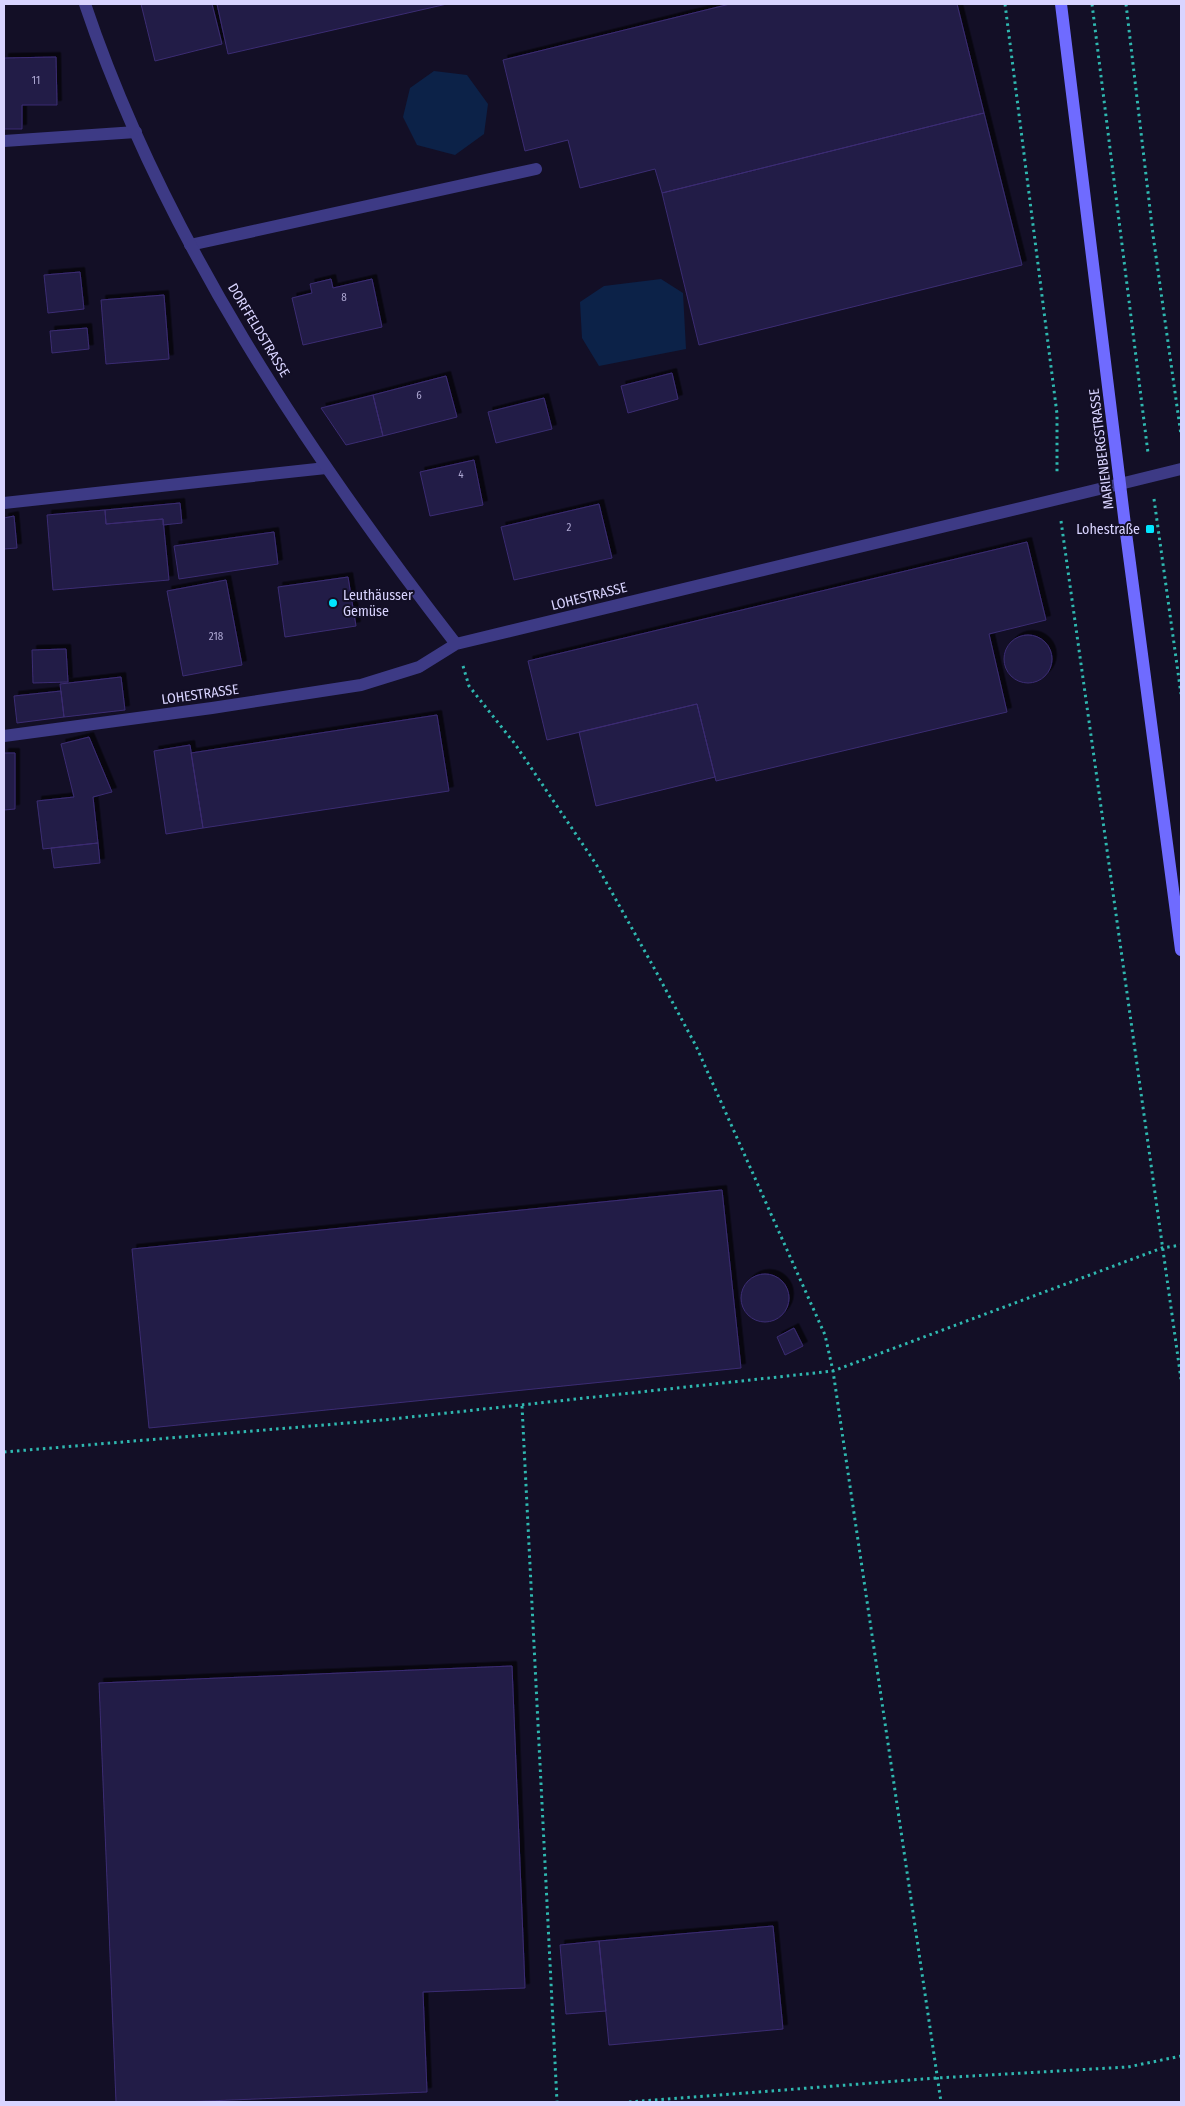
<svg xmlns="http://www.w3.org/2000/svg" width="1185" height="2106" font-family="'Fira Sans Condensed',sans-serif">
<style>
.water{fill:#0c2248}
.building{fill:#241b47;stroke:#3b2d73;filter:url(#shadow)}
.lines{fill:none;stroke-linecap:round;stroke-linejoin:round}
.path{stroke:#2fb8b0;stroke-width:3;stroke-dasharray:2.5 4;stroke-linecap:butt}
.lane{stroke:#3d3a85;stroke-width:12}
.street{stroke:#3d3a85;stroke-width:12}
.secondary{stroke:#6f6bff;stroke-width:12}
.poi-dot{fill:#00e5ff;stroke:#130f26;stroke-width:2}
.labels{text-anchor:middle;stroke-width:4;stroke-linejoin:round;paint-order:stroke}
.number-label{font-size:11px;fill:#aca6d1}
.street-label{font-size:14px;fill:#d9d4ff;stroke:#130f26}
.poi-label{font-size:14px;fill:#d9d4ff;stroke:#130f26;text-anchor:end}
</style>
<defs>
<filter id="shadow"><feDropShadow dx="4.5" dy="-4.5" stdDeviation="0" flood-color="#0009"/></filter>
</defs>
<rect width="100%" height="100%" fill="#130f26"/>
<path class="water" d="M434,71L467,75L488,104L484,134L455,155L417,145L403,117L410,88Z
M661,279L683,293L686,349L599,366L582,338L580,302L604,286Z"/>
<path class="building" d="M141,4H212L222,44L155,61Z
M217,4H447L228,54Z
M730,4H957L984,113L662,193L655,169L580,188L568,140L525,151L503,60Z
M56,57L57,105H22V129H4V58Z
M984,113L1022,265L699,345L662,193Z
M80,272L84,309L48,313L44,275Z
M331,279L333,288L372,279L382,327L303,345L292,298L312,293L310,284Z
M164,295L169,359L106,364L101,300Z
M87,328L89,349L52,353L50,331Z
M672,373L678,399L628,413L621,386Z
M446,376L457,417L383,436L373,395Z
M373,395L383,436L346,445L321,408Z
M544,398L552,429L496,443L488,412Z
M474,460L483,505L430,516L420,472Z
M180,503L182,523L163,525V519L106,524L105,510Z
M599,504L612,558L514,580L501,527Z
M105,510L106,524L163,519L169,580L53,590L47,515Z
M14,516L17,548L4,549V518Z
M274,532L278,564L179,579L174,546Z
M1027,542L1046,620L989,634L1007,712L716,781L697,704L547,740L528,661Z
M348,577L356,626L285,637L278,587Z
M226,580L242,665L183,676L167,591Z
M1004 659a24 24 0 1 1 48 0a24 24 0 1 1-48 0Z
M66,649L68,682L33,683L32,650Z
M121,677L125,710L64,717L60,684Z
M61,691L64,717L17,723L14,696Z
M697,704L715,777L596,806L579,732Z
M437,715L449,791L203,828L191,753Z
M89,737L112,792L93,797L98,843L43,849L37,801L74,797L61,744Z
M190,745L203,828L166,834L154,751Z
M4,753H15V809L4,810Z
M98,843L100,863L54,868L51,848Z
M722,1190L741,1368L149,1428L132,1249Z
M741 1298a24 24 0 1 1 48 0a24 24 0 1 1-48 0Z
M794,1328L803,1346L785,1355L777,1337Z
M512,1666L525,1988L423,1992L427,2092L183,2102H116L99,1683Z
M773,1926L783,2029L609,2045L599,1941Z
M599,1941L606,2011L566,2014L560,1945Z"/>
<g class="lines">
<path class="path" d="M1005,4L1057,414V475
M1092,4L1148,453
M1126,4L1153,235L1181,435
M1154,499L1181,694
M1061,521L1181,1379
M463,666L469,686L515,744L596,864L653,966L696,1046L825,1335L833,1371L941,2102
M522,1406L557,2102
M4,1452L383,1420L833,1371L1162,1248L1181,1245
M629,2102L937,2078L1128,2067L1181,2056"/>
<path class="lane" d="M4,141L136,132
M190,245L536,169
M1120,484L1181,469
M4,503L326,468"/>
<path class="street" d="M85,4C163,236 307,452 456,644
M4,736L212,708L361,685L419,667L456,644L1120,484"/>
<path class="secondary" d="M1061,4L1126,533L1181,950"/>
</g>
<g class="poi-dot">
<rect x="1145" y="524" width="10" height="10" rx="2.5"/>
<circle cx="333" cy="603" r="5"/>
</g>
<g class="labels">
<g class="number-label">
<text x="36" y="84">11</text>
<text x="344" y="301">8</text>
<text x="419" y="399">6</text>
<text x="461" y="478">4</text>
<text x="569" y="531">2</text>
<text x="216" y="640">218</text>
</g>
<g class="street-label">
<text transform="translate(259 330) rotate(59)" y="5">DORFFELDSTRASSE</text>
<text transform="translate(1101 449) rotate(-97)" y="5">MARIENBERGSTRASSE</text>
<text transform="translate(589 596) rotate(-14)" y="5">LOHESTRASSE</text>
<text transform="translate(200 694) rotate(-8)" y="5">LOHESTRASSE</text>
</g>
<g class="poi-label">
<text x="1140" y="534">Lohestraße</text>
<text x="343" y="600" text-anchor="start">Leuthäusser<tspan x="343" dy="16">Gemüse</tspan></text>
</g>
</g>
<rect width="1185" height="2106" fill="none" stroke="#d9d4ff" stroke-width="10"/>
</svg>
